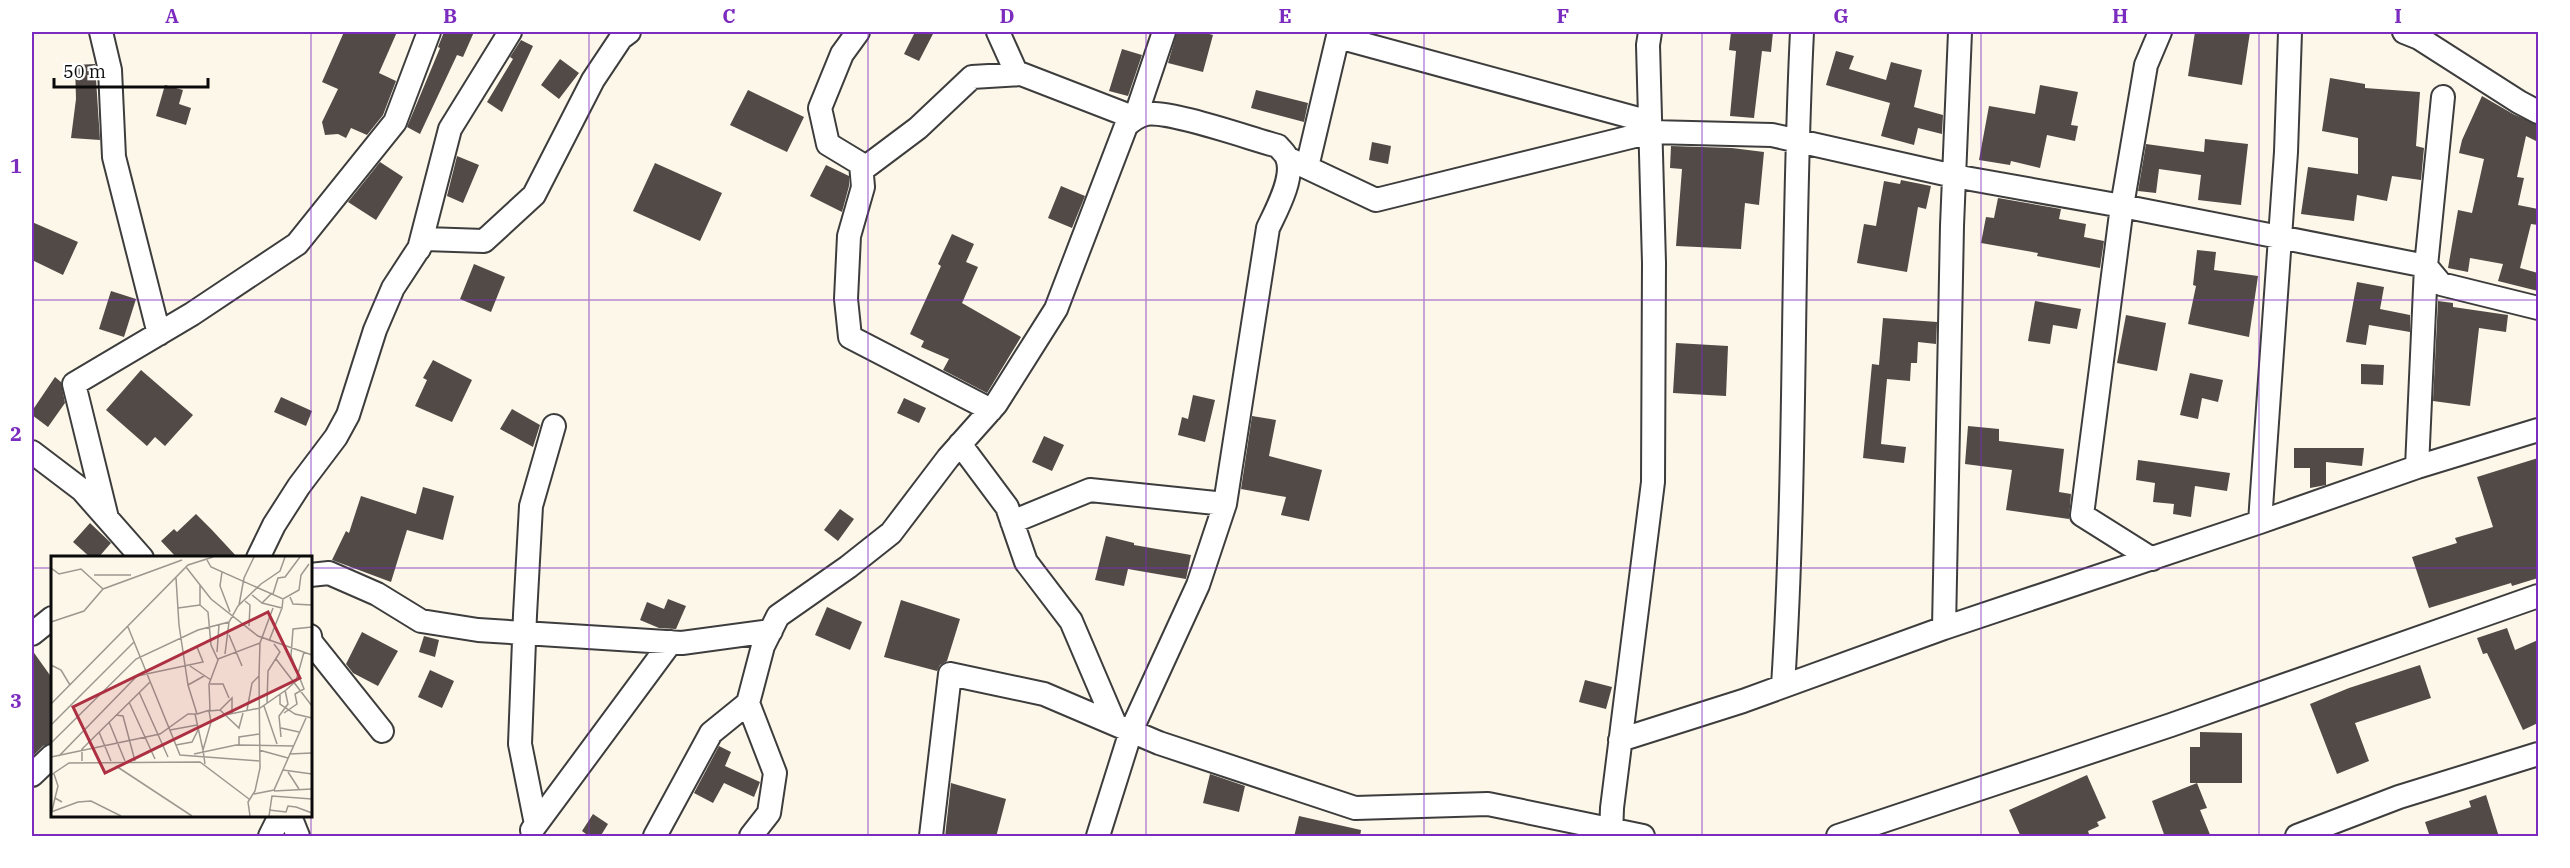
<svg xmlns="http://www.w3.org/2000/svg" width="2570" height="868" font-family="'IBM Plex Serif',serif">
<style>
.building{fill:#514a47}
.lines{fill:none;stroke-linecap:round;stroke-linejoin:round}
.minor-casing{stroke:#3d3d3d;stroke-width:26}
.minor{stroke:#fff;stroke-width:22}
.grid{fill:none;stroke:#7b2cbf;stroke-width:1.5;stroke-opacity:0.55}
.inset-road{fill:none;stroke:#9c9890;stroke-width:1.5}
.view{fill:#ac3042;fill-opacity:0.15;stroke:#ac3042;stroke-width:3}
.inset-edge{fill:none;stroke:#0a0a0a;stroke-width:3}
.neatline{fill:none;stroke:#7b2cbf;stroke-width:2}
.grid-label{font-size:20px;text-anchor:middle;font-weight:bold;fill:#7b2cbf}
</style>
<rect width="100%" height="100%" fill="#fdf7e9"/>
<path class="building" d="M344,32H397L379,73L396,81L383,115L367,135L351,128L346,138L338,134L325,135L322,122L338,89L322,82Z
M444,32H474L463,57L457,55L420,134L407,127L440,48L438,47Z
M915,32H934L919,61L904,54Z
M1177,32H1202L1213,35L1203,72L1168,63Z
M1731,32H1773L1771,52L1762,51L1754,118L1730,116L1736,51L1729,50Z
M2195,32H2250L2242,85L2188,76Z
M521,40L533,46L502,112L487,102L513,59L510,57Z
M1122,49L1142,55L1128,96L1109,91Z
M1836,51L1854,56L1849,69L1886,80L1891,62L1922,70L1914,107L1943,115L1942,134L1918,128L1914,145L1881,136L1890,103L1826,85Z
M560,59L579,73L559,99L541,85Z
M95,64L100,140L71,138L76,99L75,65Z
M2330,78L2365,84V88L2420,92L2416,146L2424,148L2421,180L2392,176L2387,201L2357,195L2354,221L2301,214L2308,167L2358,174V138L2322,131Z
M165,85L183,90L179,104L191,108L186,125L156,116Z
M2040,85L2078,92L2071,125L2078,126L2075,141L2047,135L2040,168L2011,161L2010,165L1979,160L1989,106L2035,114Z
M748,90L804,117L787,152L730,125Z
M1256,90L1308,103L1304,122L1251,108Z
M2482,96L2513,114L2538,125V142L2526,136L2517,177L2524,178L2518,205L2538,209V225L2531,224L2520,268L2538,273V291L2498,281L2503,264L2470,258L2468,272L2448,268L2458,210L2472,213L2484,159L2459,153L2462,140Z
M2205,139L2248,144L2241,205L2198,200L2201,175L2159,169L2156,193L2138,191L2146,144L2204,152Z
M1372,142L1391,146L1388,164L1369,160Z
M1671,146L1732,148L1764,152L1759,205L1745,203L1741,249L1676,246L1682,169L1670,168Z
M457,156L479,165L463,203L447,196Z
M380,162L403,177L376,220L348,202Z
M655,163L722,193L700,241L633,211Z
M826,165L849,176V186L842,212L810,196Z
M1901,180L1931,186L1926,209L1918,207L1907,272L1857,263L1864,224L1876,226L1884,181L1900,184Z
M1061,186L1085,196L1072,228L1048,218Z
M1998,198L2061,209L2059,219L2086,224L2084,237L2104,241L2100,268L2037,256L2038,253L1981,243L1986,217L1994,218Z
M32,222L78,242L63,275L32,260Z
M952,234L974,244L966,262L978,267L962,303L1021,337L987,393L943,370L949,359L921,347L924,341L910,334L941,266L938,264Z
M2197,250L2216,252L2214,270L2258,276L2249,337L2188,324L2196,286L2193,285Z
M474,264L505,277L491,312L460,299Z
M2357,282L2384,287L2380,309L2410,315V332L2369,325L2366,345L2346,342Z
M111,291L136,299L124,337L99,329Z
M2035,301L2081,309L2077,329L2053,325L2050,344L2028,341Z
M2438,301L2453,303V307L2508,315L2506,332L2479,328L2470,406L2433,401Z
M2126,315L2166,323L2157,371L2117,363Z
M1883,318L1937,322L1936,344L1918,342L1917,363H1911L1910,381L1887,379L1881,444L1906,447L1904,463L1863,458L1872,364L1879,365Z
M1676,343L1728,346L1726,396L1673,393Z
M433,360L472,380L452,422L415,406L427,380L423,378Z
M2361,364L2384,365L2383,385L2361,384Z
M141,370L193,415L165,446L155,437L147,446L106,410Z
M2190,373L2223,380L2218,402L2202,398L2198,419L2180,415Z
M55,377L61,382L65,403L48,427L32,415V411Z
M1193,395L1215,400L1205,442L1178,435L1182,417L1188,419Z
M281,397L312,411L306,426L274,412Z
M904,398L926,408L919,423L897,413Z
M512,409L540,425L533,447L500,429Z
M1252,416L1276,420L1269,456L1322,470L1309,521L1281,515L1286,497L1241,489Z
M1968,426L1999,429V441L2064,449L2059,492L2071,494L2069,519L2006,510L2012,470L1965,464Z
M1044,436L1064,445L1052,471L1032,462Z
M2294,448H2364L2362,466L2326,462V485L2310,488V468H2294Z
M2538,458V578L2512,586L2511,583L2429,608L2412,557L2457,543L2455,538L2493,527L2477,477Z
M2138,460L2230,473L2227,491L2195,486L2191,517L2173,514L2174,504L2153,502L2155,483L2136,480Z
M423,487L454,496L443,540L407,530L391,582L332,560L346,531L349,533L361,496L416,514Z
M840,509L854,519L838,541L824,530Z
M196,514L212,530L238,558H177L161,541L174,529L177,532Z
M90,523L111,543L98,558H91L73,542Z
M1106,536L1134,543V545L1191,555L1186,579L1128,569L1124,586L1095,580Z
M668,599L686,606L676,629L659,628L640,620L647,602L664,609Z
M901,600L960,619L947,661L940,665L937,671L884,657Z
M827,607L862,622L850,650L815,635Z
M2507,628L2515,650L2538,640V723L2523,730L2487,653L2483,654L2477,638Z
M362,632L398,651L378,686L353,673L346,664Z
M424,636L439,640L435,657L419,652Z
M32,650L52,678V743L43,746L32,757Z
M2420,665L2431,698L2355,723L2369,761L2337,774L2310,704L2349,688Z
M430,670L454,681L442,708L418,697Z
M1585,680L1612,687L1606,709L1579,702Z
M2200,732L2242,733V783H2190V747H2200Z
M719,746L731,752L725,766L760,782L754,797L724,783L713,803L694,793Z
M1210,774L1245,786L1239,812L1203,803Z
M2087,775L2106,818L2097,822L2099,826L2088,831L2090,837H2021L2009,810Z
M951,783L1006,799L996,837H945Z
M2197,783L2207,808L2200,810L2211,837H2165L2152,801Z
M2486,795L2499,837H2430L2425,822L2471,807L2469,801Z
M593,814L608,824L600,837H590L582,831Z
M1299,816L1361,830L1360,837H1294Z"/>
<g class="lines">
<defs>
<path id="minor" d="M101,32L110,70L114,157L159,334
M858,32L842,54L820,108L828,144L866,167L918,128L972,77L1021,74
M998,32L1016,72L1135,118L1164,32
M2404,32L2419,38L2519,102L2538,112
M1338,37L1650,122
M1287,158L1376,200L1651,132L1772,135L1954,176L2122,206L2426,266L2441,284L2538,308
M861,164L863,187L849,236L846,299L850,337L991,410
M1307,167L1339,32
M419,249L450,129L510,32
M960,444L1007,507L1026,562L1071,621L1115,724
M32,452L82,490L142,558
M2417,467L2426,266L2443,97
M107,518L74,384L192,314L297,244L395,122L429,32
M1012,522L1090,490L1225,504
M2260,522L2286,152L2290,32
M258,558L274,525L299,486L336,437L348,415L375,330L393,288L425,239L484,241L534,195L593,80L621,38L629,32
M2152,559L2082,515L2122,206L2146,65L2160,32
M310,575L329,573L377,594L421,621L478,630L682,643L771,631
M1944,628L1952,226L1960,32
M32,634L52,618
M310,636L311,642L382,731
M1783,686C1797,468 1791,250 1802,32
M1620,740L1743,701L1944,628L2260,522L2417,467L2538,430
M32,775L52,756
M290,816L298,836
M536,824L520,744L525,615L531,506L554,426
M532,830L671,642
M270,836L280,816
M655,836L711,733L748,703
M751,836L769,813L775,773L748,703L763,646L778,616L848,567L891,533L948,458L996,404L1056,309L1126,126C1132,120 1138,116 1146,114C1170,110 1251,139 1278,146C1281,150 1286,154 1287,158C1295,177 1276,211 1268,228L1225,504L1198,585L1131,731L1098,836
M931,836L950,674L1044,694L1159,743L1355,808L1488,804L1643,836
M1611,836L1612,808L1653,482L1654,263L1648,45L1650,32
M1838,836L2171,725L2538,596
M2297,836L2399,797L2538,754"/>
</defs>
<use href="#minor" class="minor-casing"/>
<use href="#minor" class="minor"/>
</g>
<path class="grid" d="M311,32V836M589,32V836M868,32V836M1146,32V836M1424,32V836M1702,32V836M1981,32V836M2259,32V836M32,300H2538M32,568H52M310,568H2538"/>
<g transform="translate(51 556)">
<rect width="261" height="261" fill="#fdf7e9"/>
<path class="inset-road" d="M156,4L160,11L232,43L248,34L250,19L258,8M135,11L160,43L207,80L261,99M0,12L8,18L30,13L52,33M171,16L169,30L179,56M43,19H80M125,22L128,69L137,129L146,158L159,154L158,128L167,104L160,89L157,56L149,49V29M222,38L227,22L234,21L249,1M201,39L211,47L221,37M239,41L242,48L261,49M194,45L199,49L198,70M211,47L231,52L232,43M188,49L193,22L203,1M127,52L149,49M0,66L33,55L52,33L131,4M77,71L129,199L208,205M178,79L191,110M218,85L231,52M166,96L168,69M174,98L178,66M167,103L209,87M225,103L261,150M0,109L10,114L19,129M139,110L160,124M159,128H172L178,142M137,129L153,120M88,136L117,201M229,138V148L244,158L261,162M78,146L104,203M216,147L217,115L229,96L223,88M0,148L137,9L162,1M213,150L226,188M169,154L181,142V158M196,154L201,127L208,120L209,87L222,52M233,157L246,148L244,138L253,133L240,100L242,73L261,71M144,158L152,194M65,159L72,160L84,205M58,166L74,205M160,166L158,155L169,154L188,172L192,157M0,169L83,86M230,172L248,176M119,174L146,169M48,176L60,205M230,181L228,160L237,148L234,134M0,187L85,103L147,74L178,66L187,50L210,28L229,15L234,1M125,189L141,186L147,174M188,189V181L208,178M208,194L237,202M143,198L185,189L242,190M238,198L261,197M8,200L86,120L152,106L146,91M0,201L109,178L137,158H145M31,205V193L99,126M154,208L152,194L160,166L174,159L209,152L235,134L245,125L253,96M65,210L141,260M232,214L261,218M237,216L248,233M3,218L7,230L4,242M0,219L18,207L149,206L198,243M223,235L261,233M203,238L223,234L255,162M218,254L235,256L237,250L245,251L261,257M1,255L4,242L11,246M0,256L27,246L40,245L70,260M199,260L197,246L204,235L209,212L208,119M218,260L221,240L261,243"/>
<path class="view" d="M217,56L249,122L54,217L22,151Z"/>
<rect width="261" height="261" class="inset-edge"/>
</g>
<rect width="2570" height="868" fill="none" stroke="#ffffff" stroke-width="66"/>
<path d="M54 78v9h154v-9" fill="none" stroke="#0a0a0a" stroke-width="3"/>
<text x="63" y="78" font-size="18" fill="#0a0a0a" stroke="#ffffff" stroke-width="4.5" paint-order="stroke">50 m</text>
<rect x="33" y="33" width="2504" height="802" class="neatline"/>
<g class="grid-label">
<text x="172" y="23">A</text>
<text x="450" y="23">B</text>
<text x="729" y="23">C</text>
<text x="1007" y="23">D</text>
<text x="1285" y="23">E</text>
<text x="1563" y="23">F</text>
<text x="1841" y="23">G</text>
<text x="2120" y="23">H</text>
<text x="2398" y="23">I</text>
<text x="16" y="173">1</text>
<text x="16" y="441">2</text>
<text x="16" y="708">3</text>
</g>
</svg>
